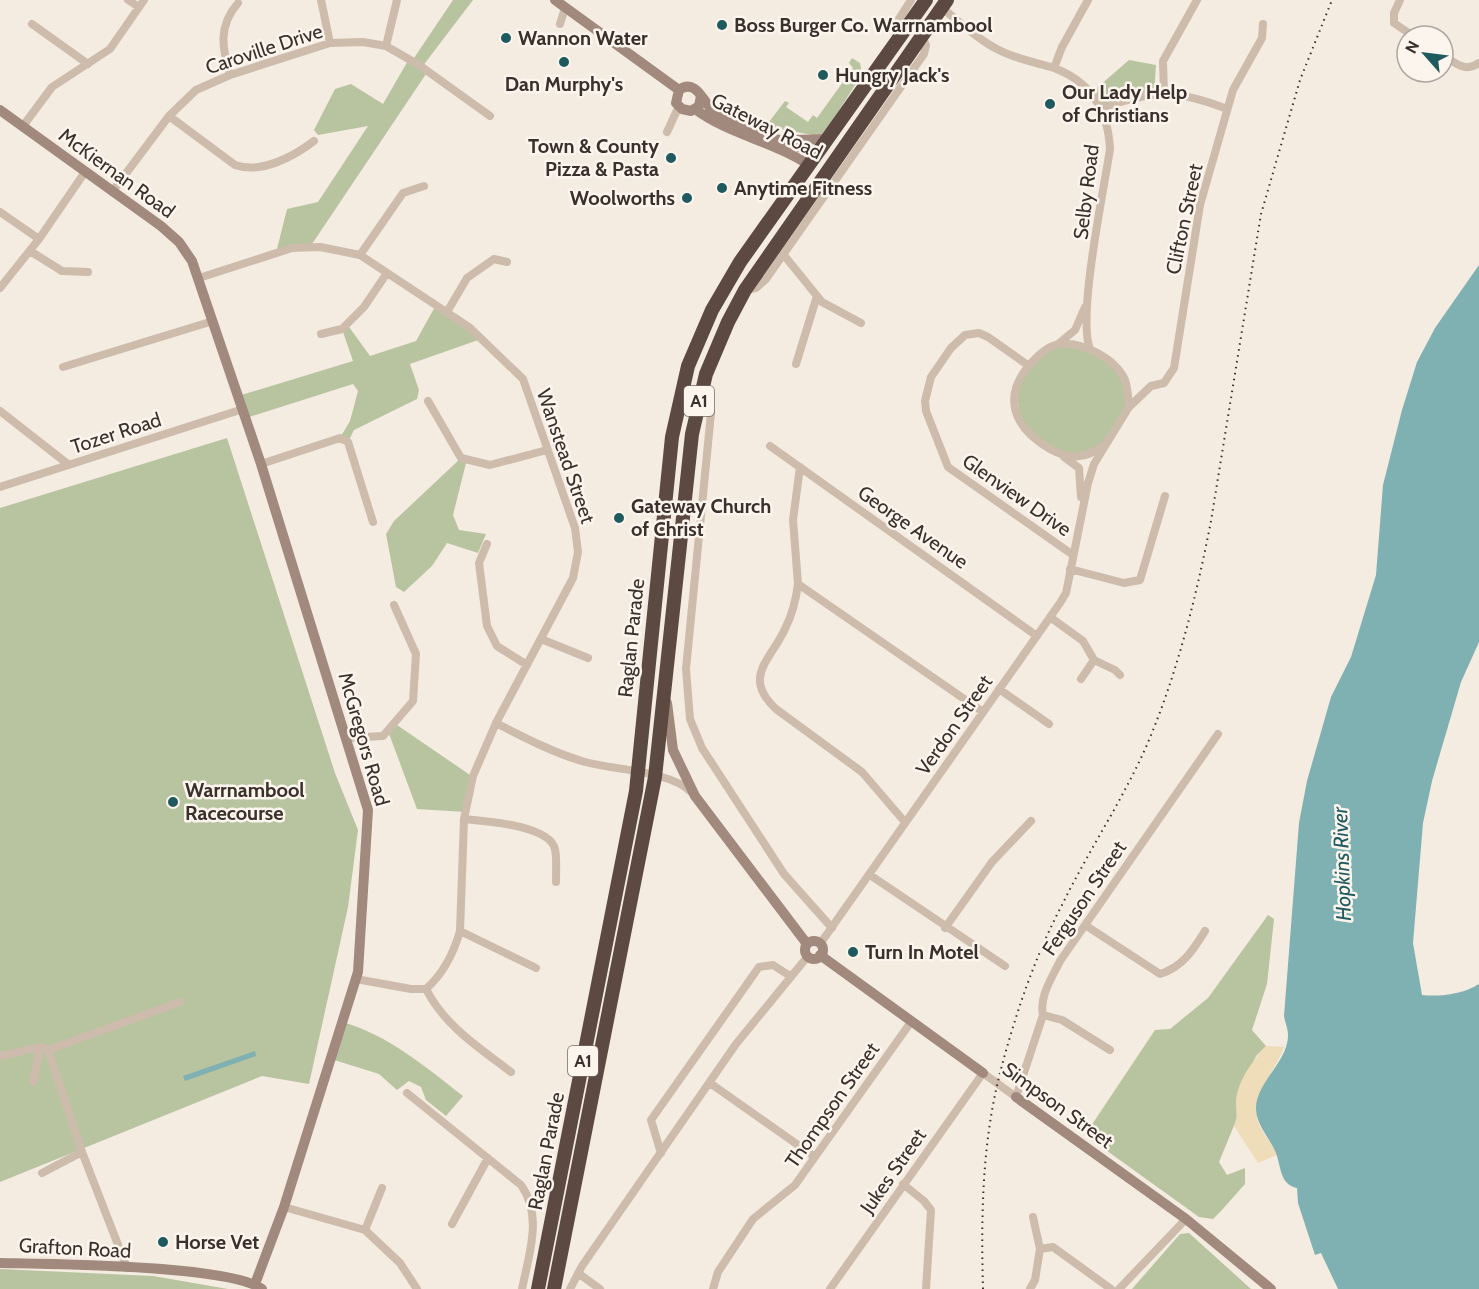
<svg xmlns="http://www.w3.org/2000/svg" width="1479" height="1289" font-family="Cabin,sans-serif">
<style>
.green{fill:#b8c4a0}
.sand{fill:#efdcb8}
.water{fill:#7fb0b2}
.lines{fill:none;stroke-linecap:round;stroke-linejoin:round}
.street{stroke:#cdbbac;stroke-width:8}
.secondary{stroke:#a18a7d;stroke-width:10}
.highway{stroke:#5c4a42;stroke-width:14}
.rail{stroke:#3b302b;stroke-width:2;stroke-dasharray:1.5 4.5;stroke-linecap:butt}
.poi-dot{fill:#1f5a5e;stroke:#fbf5ee;stroke-width:2}
.labels{text-anchor:middle;stroke-width:5;stroke-linejoin:round;paint-order:stroke}
.shield{fill:#fbf5ee;stroke:#756b66;stroke-width:1.5}
.shield-label{font-size:18px;font-weight:bold;fill:#3b302b}
.poi-label{font-size:20px;font-weight:bold;fill:#3b302b;stroke:#fbf5ee;text-anchor:start}
.street-label{font-size:20px;fill:#3b302b;stroke:#fbf5ee}
.water-label{font-size:21px;font-style:italic;fill:#1f5a5e;stroke:#fbf5ee}
</style>
<rect width="100%" height="100%" fill="#f4ebe1"/>
<path class="green" d="M453,0H473L422,67L428,71L310,247L276,253L287,209L318,202L368,126L318,135L314,130L335,89L351,84L383,104L409,59L412,61Z
M852,58L860,63L862,74L824,134L818,136L770,127L769,122L785,101L789,103L786,107L808,122L813,115L817,118L853,68L849,63Z
M1129,60L1156,65L1154,94L1102,108L1091,93Z
M436,305L481,339L410,364L419,390L417,399L354,430L348,442L340,438L350,421L358,391L353,384L246,418L238,396L353,361L342,329L347,324L370,356L416,341Z
M1060,344L1090,349L1119,371L1129,407L1123,419L1094,453L1064,457L1021,425L1016,386L1029,366Z
M227,438L335,773L358,830L348,907L309,1084L262,1076L0,1182V508Z
M461,458L467,459L453,515L459,530L486,534L478,553L447,543L432,566L404,592L396,587L386,534L394,521Z
M394,723L473,777L465,812L417,809L388,731Z
M1268,915L1274,919L1267,984L1252,1030L1266,1046L1256,1056L1236,1101L1238,1116L1219,1162L1227,1175L1245,1168V1184L1221,1211L1213,1219L1199,1217L1085,1135L1155,1030L1170,1029L1208,998Z
M342,1022C387,1034 427,1068 463,1096L446,1116L426,1100L421,1087L409,1081L397,1090L379,1074L331,1059Z
M1189,1233L1251,1289H1132L1180,1234Z
M0,1269L153,1276L228,1289H0Z"/>
<path class="sand" d="M1266,1046L1284,1047C1276,1071 1250,1094 1258,1122C1262,1134 1273,1143 1277,1155L1258,1163L1234,1126C1238,1116 1236,1113 1236,1103C1236,1083 1253,1060 1266,1046Z"/>
<path class="water" d="M1479,265V642L1461,682L1432,781L1423,823L1413,943L1422,995C1440,997 1464,994 1479,984V1289H1338L1321,1253L1315,1255L1298,1203L1297,1188C1281,1185 1281,1169 1277,1156C1272,1140 1257,1127 1256,1110C1255,1082 1289,1062 1288,1034C1288,1029 1285,1022 1284,1016L1299,823L1307,781L1331,697L1351,657L1376,575L1383,485L1402,410L1417,362L1435,328Z
M255,1051L256,1056L185,1081L183,1076Z"/>
<g class="lines">
<path class="street" d="M128,0L139,7
M321,0L330,43
M1400,0L1394,13V23L1413,36
M942,8C960,22 977,39 997,49C1015,59 1035,62 1054,68C1092,82 1108,111 1110,149C1104,190 1077,316 1090,349
M32,24L88,64
M560,24L565,8
M896,38L899,19L911,0
M386,46L397,0
M1443,55C1455,63 1466,73 1479,63
M1054,68L1062,47L1088,0
M230,75C222,48 218,26 238,3
M1164,93L1163,61L1197,0
M1102,108C1153,90 1176,89 1227,109
M169,116L235,165C261,174 293,157 314,141
M23,126L52,87L110,49L144,0
M667,132L679,106
M112,192L169,116L196,90L230,75L330,43L363,42L386,46L419,65L490,116
M0,212L39,239
M30,251L62,271L88,272
M783,254L822,302L861,323
M360,255L403,193L424,186
M199,278L292,248L320,247L360,255L469,327L523,379L575,528L578,552L573,578L496,723L473,776L464,819L460,931C454,952 443,974 426,989H411L356,979
M0,288L39,239L85,172
M745,290L756,288L766,279L924,54L926,45L922,36
M447,312L467,278L494,259L507,262
M321,334L342,329L364,307L387,273
M1057,345L1075,330L1085,307
M796,364L817,296
M1029,366L988,337L979,333L965,335L951,348L931,377L925,401L926,411L948,467L1073,555
M63,367L213,321
M428,401L461,458L490,465L547,450
M1129,407L1151,386L1164,383L1174,368L1200,205L1233,90L1262,38L1263,24
M0,411L69,465
M711,413L686,669L690,719L702,748L784,874L832,928
M770,446L1037,636
M1064,457L1079,468L1081,497
M261,464L340,438L348,442L373,522
M800,467L793,520L798,584C796,600 792,615 785,629C770,661 742,677 776,709L862,772L904,821
M0,487L243,409
M487,544L479,563L487,626L497,646L527,665
M1070,569L1124,583L1140,580L1165,496
M798,584L983,712
M1050,617L1083,641L1094,660L1115,670L1120,675
M541,639L588,658
M1081,679L1094,660
M999,689L1049,724
M496,723C525,738 554,753 585,762C614,770 671,771 691,792
M347,738L383,736L413,701L416,654L394,605
M464,819C485,821 549,825 555,849C557,859 556,871 556,882
M870,875L1005,966
M1085,925L1160,974C1183,967 1193,950 1205,931
M945,928L992,862L1031,821
M460,931L536,968
M820,944L1060,603L1066,593L1088,483L1094,464L1129,407C1128,398 1128,388 1125,380C1115,358 1083,342 1060,344C1049,345 1040,354 1033,361C1001,395 1012,427 1050,449C1070,460 1086,459 1104,445
M426,989C445,1026 478,1047 511,1072
M1043,1015L1062,1020L1110,1050
M48,1050L82,1152L127,1268
M0,1056L40,1047L48,1050L180,1002
M33,1082L39,1054L36,1048
M710,1083L815,1157
M407,1093L521,1185C543,1216 529,1254 522,1289
M661,1153L651,1120L759,967L773,965L790,976
M42,1173L82,1152
M903,1184L924,1201L931,1210L926,1289
M284,1207L365,1230L400,1263L417,1289
M1033,1217L1040,1249
M452,1224L488,1158
M365,1230L382,1188
M578,1273L600,1289
M570,1289L582,1266L736,1044L808,956
M713,1289L718,1272L753,1219L795,1185L911,1022
M830,1289L983,1073L1016,1097L1043,1015C1039,996 1052,978 1060,961L1218,734
M1030,1289L1035,1280L1040,1249L1053,1247L1111,1289
M1119,1289L1186,1219"/>
<path class="secondary" d="M555,0L679,90
M701,96L699,106L691,111L682,109L676,103L679,90C697,77 704,105 716,114C746,135 785,137 816,155
M695,109C730,135 773,141 809,165
M0,110L161,226L179,242L192,261L261,464L368,810L358,972L284,1207L255,1284
M793,140L828,139
M667,703L673,750L695,796L807,944
M805 950a9 9 0 1 1 18 0a9 9 0 1 1-18 0Z
M820,955L983,1073
M1016,1097L1186,1219L1271,1289
M0,1263C48,1264 230,1265 262,1289"/>
<path class="highway" d="M538,1289L636,791L672,437L688,366L712,310L740,262L926,0
M554,1289L655,777L692,434L706,374L728,322L745,290L947,0"/>
<path class="rail" d="M983,1289C981,1216 982,1144 1000,1073C1015,1015 1035,956 1063,903C1089,850 1122,801 1146,747C1177,675 1196,598 1211,521L1261,214L1300,80L1332,0"/>
</g>
<g class="poi-dot">
<circle cx="722" cy="25" r="6"/>
<circle cx="506" cy="38" r="6"/>
<circle cx="564" cy="62" r="6"/>
<circle cx="823" cy="75" r="6"/>
<circle cx="1050" cy="104" r="6"/>
<circle cx="671" cy="158" r="6"/>
<circle cx="722" cy="188" r="6"/>
<circle cx="687" cy="198" r="6"/>
<circle cx="619" cy="518" r="6"/>
<circle cx="173" cy="802" r="6"/>
<circle cx="853" cy="952" r="6"/>
<circle cx="163" cy="1242" r="6"/>
</g>
<g class="labels">
<g class="shield">
<rect x="684" y="386" width="30" height="30" rx="4.5"/>
<rect x="568" y="1046" width="30" height="30" rx="4.5"/>
</g>
<g class="shield-label">
<text x="699" y="407">A1</text>
<text x="583" y="1067">A1</text>
</g>
<g class="poi-label">
<text x="734" y="32">Boss Burger Co. Warrnambool</text>
<text x="518" y="45">Wannon Water</text>
<text x="835" y="82">Hungry Jack's</text>
<text x="564" y="91" text-anchor="middle">Dan Murphy's</text>
<text x="1062" y="99">Our Lady Help<tspan x="1062" dy="23">of Christians</tspan></text>
<text x="659" y="153" text-anchor="end">Town &amp; County<tspan x="659" dy="23">Pizza &amp; Pasta</tspan></text>
<text x="734" y="195">Anytime Fitness</text>
<text x="675" y="205" text-anchor="end">Woolworths</text>
<text x="631" y="513">Gateway Church<tspan x="631" dy="23">of Christ</tspan></text>
<text x="185" y="797">Warrnambool<tspan x="185" dy="23">Racecourse</tspan></text>
<text x="865" y="959">Turn In Motel</text>
<text x="175" y="1249">Horse Vet</text>
</g>
<g class="street-label">
<text transform="translate(264 49) rotate(-18)" y="7">Caroville Drive</text>
<text transform="translate(767 126) rotate(27)" y="7">Gateway Road</text>
<text transform="translate(117 173) rotate(36)" y="7">McKiernan Road</text>
<text transform="translate(1086 192) rotate(-83)" y="7">Selby Road</text>
<text transform="translate(1184 219) rotate(-78)" y="7">Clifton Street</text>
<text transform="translate(116 433) rotate(-18)" y="7">Tozer Road</text>
<text transform="translate(566 456) rotate(71)" y="7">Wanstead Street</text>
<text transform="translate(1017 495) rotate(35)" y="7">Glenview Drive</text>
<text transform="translate(913 527) rotate(35)" y="7">George Avenue</text>
<text transform="translate(631 638) rotate(-84)" y="7">Raglan Parade</text>
<text transform="translate(954 725) rotate(-55)" y="7">Verdon Street</text>
<text transform="translate(364 739) rotate(74)" y="7">McGregors Road</text>
<text transform="translate(1084 898) rotate(-56)" y="7">Ferguson Street</text>
<text transform="translate(832 1105) rotate(-55)" y="7">Thompson Street</text>
<text transform="translate(1058 1105) rotate(36)" y="7">Simpson Street</text>
<text transform="translate(546 1151) rotate(-79)" y="7">Raglan Parade</text>
<text transform="translate(893 1171) rotate(-55)" y="7">Jukes Street</text>
<text transform="translate(75 1248) rotate(3)" y="7">Grafton Road</text>
</g>
<g class="water-label">
<text transform="translate(1342 864) rotate(-92)" y="7">Hopkins River</text>
</g>
</g>
<g transform="translate(1425 54) rotate(298)"><circle r="28" fill="#fbf5ee" stroke="#aea6a0" stroke-width="1.5"/>
<path d="M0-4.5L10 22L0 15L-10 22Z" fill="#1f5a5e"/>
<text y="-9" font-size="16" font-weight="bold" text-anchor="middle" fill="#3b302b">N</text>
</g>
</svg>
